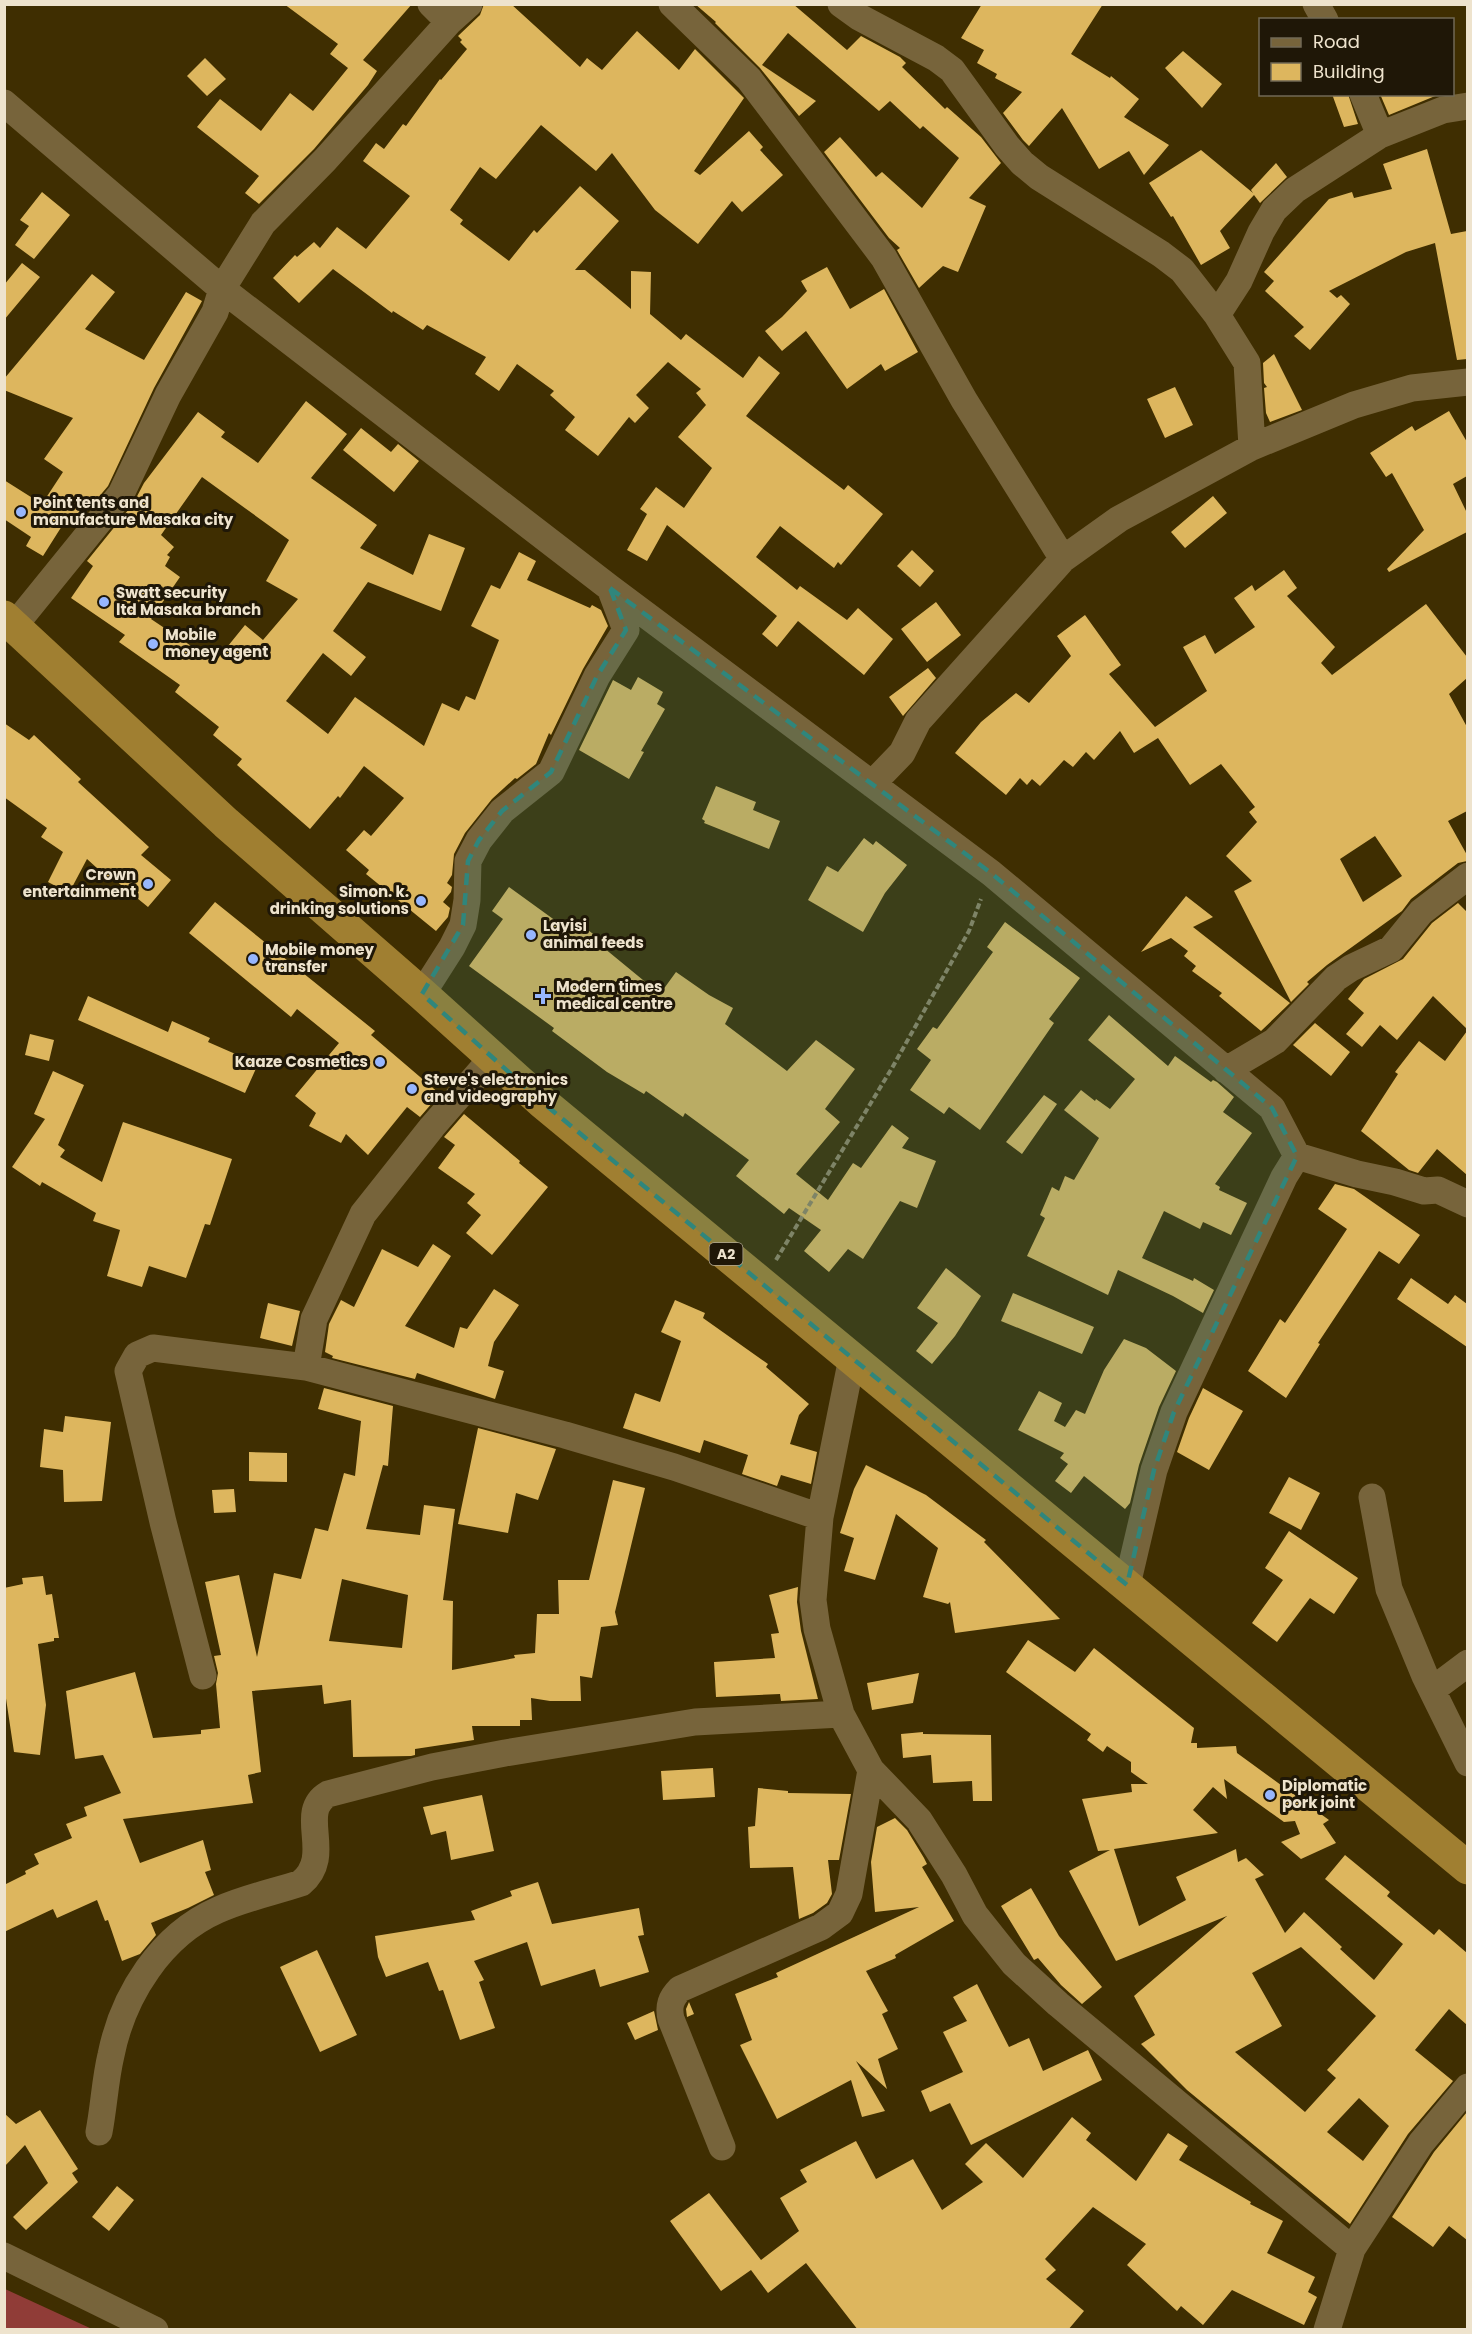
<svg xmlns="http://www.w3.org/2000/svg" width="1472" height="2334" font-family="Poppins,sans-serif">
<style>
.forest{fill:#903c37}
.building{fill:#ddb65e;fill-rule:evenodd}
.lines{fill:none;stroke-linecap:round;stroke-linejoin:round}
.path{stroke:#928462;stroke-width:4;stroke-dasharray:6 3;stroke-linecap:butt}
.minor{stroke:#77643b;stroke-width:27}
.highway{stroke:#a07f31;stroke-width:33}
.marked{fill:#30867c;fill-opacity:0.2;stroke:#30867c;stroke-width:4.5;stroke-dasharray:12 8;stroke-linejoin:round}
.poi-dot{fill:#97b6fd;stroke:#1f1707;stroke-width:2}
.labels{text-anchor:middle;stroke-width:6;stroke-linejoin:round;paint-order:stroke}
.shield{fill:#1f1707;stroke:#b0a692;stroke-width:1.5}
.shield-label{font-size:14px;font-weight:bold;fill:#eee3cd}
.poi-label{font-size:15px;font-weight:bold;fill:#eee3cd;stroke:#1f1707;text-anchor:start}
</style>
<rect width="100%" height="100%" fill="#3f2e01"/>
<path class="forest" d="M5,2289L92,2329H5Z"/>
<path class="building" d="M284,4H412L363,60L377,71L368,85L314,149L259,204L245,193L259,176L197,127L220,99L261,131L290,93L313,111L348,68L330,54L338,44Z
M484,4H511L580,67L587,58L602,70L637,31L679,70L695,49L744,98L694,171L700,175L749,131L763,147L760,150L783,175L742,212L732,201L698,244L655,210L612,153L596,171L541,125L496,179L480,167L450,210L463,220L460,224L509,261L534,230L537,233L580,186L619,221L575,270H585L631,309V271L651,272L650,314L681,340L686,334L743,378L759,356L780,373L746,416L844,490L848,485L883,514L841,565L838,562L834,568L780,526L756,557L797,590L800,586L847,620L858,608L893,639L864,675L798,621L777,647L762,634L777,616L667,525L647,561L627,550L647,514L640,509L656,487L684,508L712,468L678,437L706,405L696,393L701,389L668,362L636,395L649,408L635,423L629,417L598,456L565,430L575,417L550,395L554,391L517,364L499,391L475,374L486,357L427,325L423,330L393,311L392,313L333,269L299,303L273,278L295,255L297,257L314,242L320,248L337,227L366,249L410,196L363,161L376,143L384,149L403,124L406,126L440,79L441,80L467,49L460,42L462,40L458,36L480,15Z
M695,4H793L847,50L861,36L900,57L906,63L902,67L945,109L947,107L981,137L1001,163L969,198L986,206L958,272L943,266L919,288L897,250L900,248L889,238L824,152L840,137L876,177L882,172L922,208L959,158L923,126L920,129L890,101L879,111L788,33L762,65L816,101L799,116L760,68L715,23L716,22Z
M982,4H1103L1071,54L1110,78L1111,76L1139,99L1124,117L1169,145L1144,175L1129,151L1099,169L1062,108L1029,146L1023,140L1003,113L1022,92L995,78L997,74L977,63L984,50L961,38Z
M1183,51L1222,84L1202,108L1165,68Z
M205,58L226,79L207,96L187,76Z
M1332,94H1348L1358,124L1344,127Z
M1380,94H1440L1389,115Z
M1427,149L1451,234L1467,231V359L1457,360L1435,243L1406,252L1329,291L1337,298L1341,295L1350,304L1310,350L1294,336L1304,327L1265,291L1274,281L1264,272L1329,199L1352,192L1354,198L1392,189L1383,164Z
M1201,150L1253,193L1251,190L1276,163L1287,177L1260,203L1254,195L1220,231L1230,248L1201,265L1173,216L1171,217L1149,183Z
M42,192L70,215L34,259L15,245L29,226L20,220Z
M22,263L40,277L4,320V285Z
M827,267L850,309L884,289L918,352L885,371L881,364L847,389L806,331L782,351L765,331L782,317L807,291L801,281Z
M92,274L115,292L85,329L144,360L186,292L202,301L154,388L108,486L76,524L67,518L43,556L26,546L31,537L4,519V480L42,504L63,472L44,459L73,418L4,390V379Z
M1274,354L1302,410L1270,422L1266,413L1264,388L1267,387L1264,383L1263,363Z
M1175,387L1193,425L1165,438L1147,399Z
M306,401L347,434L311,478L377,525L360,548L413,575L429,534L465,548L441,611L368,582L333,631L366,657L351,676L323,653L286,701L328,734L355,697L424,746L442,703L459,711L466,696L475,700L499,640L471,626L491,585L500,589L519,552L536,561L527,580L590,608L592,605L601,610L608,626L583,669L551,735L549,733L536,764L517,779L515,778L492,799L465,833L454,854L452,875L447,883L452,887L451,892L443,902L450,908L448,917L436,931L366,874L369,870L346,850L364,830L371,836L404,798L364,766L340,798L338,796L310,829L237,765L242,759L213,735L219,727L175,692L180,685L119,642L125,635L71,598L93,566L87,561L133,504L144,483L198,412L225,432L221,437L258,463ZM202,477L289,540L266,581L298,599L263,640L245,625L215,662L151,619L180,577L165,566L170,557L167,555L174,547L161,535Z
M1449,411L1467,442V476L1453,484L1467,513V532L1389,572L1387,569L1424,530L1392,473L1386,477L1370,453L1412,426L1415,431Z
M361,428L391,452L398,444L419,461L394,492L343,450Z
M1213,496L1227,513L1185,548L1171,532Z
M912,550L934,571L920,587L897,566Z
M1284,570L1297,588L1287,596L1335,647L1321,663L1332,675L1426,604L1467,657V678L1449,694L1467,727V811L1448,821L1467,855V861L1458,863L1411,899L1402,911L1327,965L1307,982L1309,984L1291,1002L1234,891L1252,881L1226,856L1257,822L1249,812L1255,807L1221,764L1190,785L1158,738L1134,753L1120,731L1094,760L1086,752L1073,767L1064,760L1040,786L1032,779L1027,785L1020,778L1006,795L955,753L981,722L1016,693L1029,703L1071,656L1057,636L1085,615L1121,665L1109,674L1155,727L1207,691L1183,647L1205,635L1215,654L1255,627L1234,598L1252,585L1255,591ZM1375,836L1402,876L1363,902L1340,859Z
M936,602L961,635L927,662L901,629Z
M928,668L936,678L903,716L889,697Z
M638,677L663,692L657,704L665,709L641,751L644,752L629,779L579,750L613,680L631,690Z
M4,723L29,740L34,735L81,779L78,782L149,847L141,855L171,880L148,907L110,876L108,878L87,859L69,893L48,882L63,852L41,837L47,828L4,797Z
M716,786L756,802L753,810L780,821L769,849L704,823L705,821L702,819Z
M864,838L873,845L876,841L907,865L885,893L863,932L808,900L827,866L838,872Z
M509,887L567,929L574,920L607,944L604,948L660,994L676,972L709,995L733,1008L725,1024L787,1071L816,1040L855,1069L825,1109L840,1122L796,1174L828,1200L853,1163L861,1168L892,1125L909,1138L902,1148L936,1161L917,1208L900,1201L863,1259L848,1249L829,1272L804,1251L821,1230L789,1208L784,1214L736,1176L749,1160L685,1113L683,1117L646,1091L644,1094L607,1072L552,1031L554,1028L469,966L503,919L492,911Z
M1186,896L1213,917L1193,927L1290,1003L1261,1031L1219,996L1222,993L1192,971L1196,966L1184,956L1188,951L1171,938L1141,952Z
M215,902L375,1031L371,1035L440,1094L420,1117L407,1107L368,1155L346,1134L341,1143L309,1126L316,1113L295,1096L339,1043L297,1009L291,1017L189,933Z
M1458,903L1467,912V1029L1433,996L1397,1040L1380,1025L1362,1047L1346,1034L1364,1013L1348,999L1364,979L1403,959L1432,923Z
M1005,922L1080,978L1049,1019L1054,1023L980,1130L949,1107L944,1114L910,1090L931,1060L917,1049L933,1027L937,1029L993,952L987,947Z
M88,996L168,1032L172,1021L210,1038L208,1042L258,1064L245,1093L78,1020Z
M1109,1015L1168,1066L1175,1056L1211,1082L1213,1080L1217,1082L1234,1097L1223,1112L1252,1133L1215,1184L1220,1187L1219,1190L1247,1203L1231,1235L1203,1222L1200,1229L1164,1211L1142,1258L1193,1281L1194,1278L1214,1290L1203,1313L1173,1296L1118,1270L1108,1295L1027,1256L1045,1218L1040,1215L1052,1187L1059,1191L1065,1176L1074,1180L1099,1138L1064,1110L1081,1090L1095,1101L1096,1099L1110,1109L1135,1079L1088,1040Z
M1315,1023L1350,1052L1331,1076L1293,1045Z
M1467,1031V1175L1437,1149L1418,1173L1409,1170L1361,1131L1398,1074L1395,1072L1419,1041L1445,1061Z
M30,1034L54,1040L49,1061L25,1055Z
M53,1071L84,1085L58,1145L65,1150L60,1157L102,1182L123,1122L232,1159L210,1225L205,1224L186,1278L149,1266L142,1287L107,1276L120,1230L93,1221L96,1213L42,1182L40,1186L12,1167L45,1119L34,1114Z
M1044,1095L1057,1104L1022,1154L1006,1142Z
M464,1114L520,1161L519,1163L548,1187L492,1255L466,1233L481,1215L467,1203L475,1194L438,1168L455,1145L444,1137Z
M1335,1184L1354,1189L1420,1235L1399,1264L1379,1251L1318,1343L1320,1344L1286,1398L1248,1371L1280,1319L1285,1323L1347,1229L1318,1209Z
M433,1244L451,1256L405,1326L454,1348L460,1327L467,1329L494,1289L519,1305L494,1342L488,1366L504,1371L495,1399L417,1373L415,1379L332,1358L333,1356L325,1352L329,1324L341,1300L354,1307L382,1249L418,1267Z
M946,1268L981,1296L955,1336L932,1364L916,1351L938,1323L917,1308Z
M1411,1278L1448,1304L1455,1295L1467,1304V1347L1397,1299Z
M1013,1293L1094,1327L1082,1354L1001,1321Z
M675,1300L705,1313L703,1318L768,1364L766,1367L809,1404L799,1415L790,1444L817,1452L811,1484L781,1475L777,1486L742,1474L748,1455L704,1440L700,1453L623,1428L635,1393L660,1402L681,1341L661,1332Z
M268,1303L300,1311L292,1346L260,1338Z
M1124,1339L1146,1348L1176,1371L1159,1407L1139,1465L1130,1503L1125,1509L1084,1476L1071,1493L1055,1481L1068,1464L1060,1458L1064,1453L1018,1430L1039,1391L1062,1403L1054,1421L1065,1427L1076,1410L1085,1414L1104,1370Z
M324,1388L393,1406L388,1466L383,1465L366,1529L420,1535L424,1505L455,1509L443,1600L453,1601L452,1670L515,1658L514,1655L535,1653L537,1614H559L558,1580H589L613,1480L645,1488L615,1612L618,1625L601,1627L592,1678L580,1676L581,1701H550L531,1698L532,1720H520V1726H472L474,1740L415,1749V1755L411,1756L353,1757L351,1700L324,1704L322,1685L252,1691L261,1772L248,1775L253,1803L123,1819L140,1863L203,1840L211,1870L205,1872L214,1895L188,1908L151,1923L156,1935L140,1954L122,1961L108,1920L105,1921L97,1900L57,1918L53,1909L4,1932V1885L26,1874L25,1871L39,1864L34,1854L72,1838L66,1824L87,1816L84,1807L121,1793L103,1755L75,1759L66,1691L135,1672L153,1738L201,1734V1730L220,1728L216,1684L218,1673L214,1656L221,1655L205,1582L239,1575L257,1657L274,1573L301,1579L315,1528L328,1531L344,1473L355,1476L361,1421L318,1409ZM342,1579L408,1595L402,1648L329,1641Z
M1203,1388L1243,1411L1209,1470L1177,1452L1189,1418Z
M65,1416L111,1422L102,1501L64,1502L63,1470L40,1467L44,1429L63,1432Z
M478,1428L556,1449L538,1500L516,1493L508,1533L458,1524Z
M249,1452L287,1453V1482L249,1481Z
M866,1465L926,1495L986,1540L984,1542L1060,1619L955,1633L950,1602L948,1604L923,1597L938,1548L896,1514L875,1580L844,1571L854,1538L840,1533L854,1489Z
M1289,1477L1320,1493L1301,1530L1269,1513Z
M234,1489L236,1512L214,1513L212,1490Z
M1289,1531L1358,1578L1334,1614L1310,1598L1277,1642L1252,1623L1283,1580L1265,1568Z
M43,1576L46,1595L52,1594L59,1638H54V1641L38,1644L46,1705L40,1755L14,1752L4,1685V1588L23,1584L22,1578Z
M798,1587L797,1602L801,1631L818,1699L781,1701L780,1694L716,1697L714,1662L775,1658L771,1634L779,1633L769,1595Z
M1028,1640L1075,1672L1094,1648L1194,1728L1191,1743H1197V1748L1236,1746L1237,1753L1329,1820L1323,1824L1336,1843L1301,1859L1281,1842L1300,1834L1295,1821L1284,1822L1224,1779L1227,1799L1213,1787L1193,1810L1218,1833L1114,1849L1139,1926L1186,1900L1176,1877L1236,1849L1238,1862L1246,1858L1264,1875L1255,1879L1285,1933L1304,1912L1342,1947L1340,1949L1374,1980L1403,1944L1325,1879L1345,1855L1390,1892L1387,1896L1434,1935L1439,1929L1467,1953V2025L1449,2009L1415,2050L1453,2081L1408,2134L1350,2224L1187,2090L1141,2044L1155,2035L1134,1996L1227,1916L1116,1961L1069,1871L1110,1850L1098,1851L1082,1799L1132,1792L1131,1784H1148L1131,1772V1762L1107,1746L1103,1752L1087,1740L1091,1734L1006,1672ZM1301,1947L1376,2016L1327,2070L1336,2078L1305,2112L1235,2052L1282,2026L1252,1973ZM1359,2098L1389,2126L1363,2161L1327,2132Z
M919,1673L913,1703L872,1710L867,1683Z
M923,1732V1734L991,1735L992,1801H973L972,1781L933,1783L931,1755L903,1758L901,1734Z
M713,1768L715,1797L663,1800L661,1771Z
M758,1788L788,1791V1793L851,1794L839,1860H828L832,1894L827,1903L813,1913L799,1919L793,1867L750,1868L748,1827L755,1826Z
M482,1795L494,1851L451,1860L446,1831L431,1835L423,1807Z
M895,1818L907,1830L924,1858L927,1864L922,1867L954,1921L895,1955L896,1958L866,1971L888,2011L882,2014L898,2049L878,2059L887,2089L856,2061L885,2111L862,2117L851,2080L777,2119L740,2045L752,2040L735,1994L778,1977L776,1973L919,1907L875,1912L871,1862L877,1827Z
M538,1882L552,1924L639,1908L644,1935L638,1936L649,1972L600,1987L595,1969L541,1986L527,1942L474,1961L484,1980L479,1982L495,2028L460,2040L443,1990L439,1991L428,1962L386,1977L378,1957L375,1936L475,1920L471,1911L512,1896L510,1891Z
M1031,1888L1059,1936L1102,1987L1082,2004L1061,1985L1038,1958L1034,1960L1001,1906Z
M317,1950L357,2035L320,2052L280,1967Z
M977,1984L1009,2047L1029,2038L1043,2071L1088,2050L1102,2080L971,2145L950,2103L930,2112L921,2091L963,2072L943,2032L967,2021L953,1997Z
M689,2002L694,2014L687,2017L686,2009Z
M654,2011L658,2030L635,2040L627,2023Z
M40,2110L78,2169L72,2173L78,2182L26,2230L13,2217L48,2183L25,2145L4,2167V2113L16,2124Z
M1467,2112V2240L1449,2226L1433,2247L1392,2217L1434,2152Z
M1072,2117L1091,2133L1086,2140L1136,2181L1168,2133L1188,2146L1179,2160L1251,2202L1250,2204L1283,2221L1267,2253L1315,2277L1308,2292L1317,2297L1304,2325L1232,2290L1203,2325L1181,2306L1177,2311L1127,2265L1146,2244L1093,2207L1045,2259L1056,2270L1046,2279L1084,2311L1068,2330H858L806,2263L768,2293L751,2270L721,2291L670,2221L709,2193L761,2260L799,2231L780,2198L807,2182L800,2170L856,2141L876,2179L913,2159L942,2210L983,2182L965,2164L986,2143L1023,2178Z
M117,2186L134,2200L109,2231L92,2217Z"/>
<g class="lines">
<path class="path" d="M776,1260L892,1068L969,931L981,899"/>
<path class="minor" d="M431,4L449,22
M672,4L749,79L884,258L964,400L1063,559
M841,4L859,17L936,58L952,70L1007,146L1022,163L1039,177L1161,254L1182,270L1217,315
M1316,4L1325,20
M1363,94L1380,135
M4,103L222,289L610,588L991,873L1272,1108L1297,1156L1284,1177L1174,1412L1154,1470L1127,1585
M1252,447L1354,405L1412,388L1468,382
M14,626L121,494L168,395L215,312L222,289L263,223L325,160L449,22L469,4
M872,784L902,753L918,721L1063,559L1119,519L1252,447L1247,363L1217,315L1239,281L1261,232L1274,210L1295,190L1380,135L1443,110L1468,106
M422,994L452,947L463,925L467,900L468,861L479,840L502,811L551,772L597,676L626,630L610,588
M1226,1070L1275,1041L1336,978L1351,968L1391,949L1421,912L1468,876
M1297,1156L1357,1174L1395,1182L1424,1191L1438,1190L1468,1204
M852,1358L820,1517L813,1600L817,1629L841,1714L871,1770L919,1820L954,1875L975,1915L1014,1964L1058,2004L1352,2249
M306,1367L314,1319L363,1214L432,1127L492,1058
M1372,1497L1389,1589L1425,1676L1468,1763
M203,1676L163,1522L128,1371L137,1355L153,1348L306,1367L565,1435L674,1467L820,1517
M1432,1690L1468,1663
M99,2132C104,2106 105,2080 111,2055C123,1995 161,1935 218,1910C244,1898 274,1892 301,1883C335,1855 296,1813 328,1794L432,1767L505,1753L695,1722L841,1714
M722,2147L671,2019C668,2006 671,1998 680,1989L821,1927L840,1913L849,1894L871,1770
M4,2256L155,2330
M1327,2330L1352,2249L1421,2143L1468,2087"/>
<path class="highway" d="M4,617L226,823L422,994L542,1102L1468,1868"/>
</g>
<path class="marked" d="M610,588L991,873L1272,1108L1297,1156L1174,1412L1154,1470L1127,1585L542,1102L422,994L463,925L468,861L479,840L502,811L551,772L597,676L626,630Z"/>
<g class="poi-dot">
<circle cx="21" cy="512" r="6"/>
<circle cx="104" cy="602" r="6"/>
<circle cx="153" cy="644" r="6"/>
<circle cx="148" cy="884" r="6"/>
<circle cx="421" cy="901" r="6"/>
<circle cx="531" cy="935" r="6"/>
<circle cx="253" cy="959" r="6"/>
<path d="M540 987h6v6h6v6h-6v6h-6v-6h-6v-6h6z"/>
<circle cx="380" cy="1062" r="6"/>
<circle cx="412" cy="1089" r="6"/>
<circle cx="1270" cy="1795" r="6"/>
</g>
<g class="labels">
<rect class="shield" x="709.5" y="1243" width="33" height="22" rx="4.5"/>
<g class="shield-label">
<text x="726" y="1259">A2</text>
</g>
<g class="poi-label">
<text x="33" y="508">Point tents and<tspan x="33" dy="17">manufacture Masaka city</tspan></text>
<text x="116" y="598">Swatt security<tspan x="116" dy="17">ltd Masaka branch</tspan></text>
<text x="165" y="640">Mobile<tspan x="165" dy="17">money agent</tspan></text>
<text x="136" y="880" text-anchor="end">Crown<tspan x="136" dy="17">entertainment</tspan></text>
<text x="409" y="897" text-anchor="end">Simon. k.<tspan x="409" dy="17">drinking solutions</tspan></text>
<text x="543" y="931">Layisi<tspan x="543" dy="17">animal feeds</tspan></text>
<text x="265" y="955">Mobile money<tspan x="265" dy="17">transfer</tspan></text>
<text x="556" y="992">Modern times<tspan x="556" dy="17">medical centre</tspan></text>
<text x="368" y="1067" text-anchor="end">Kaaze Cosmetics</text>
<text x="424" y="1085">Steve's electronics<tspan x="424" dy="17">and videography</tspan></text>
<text x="1282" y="1791">Diplomatic<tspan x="1282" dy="17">pork joint</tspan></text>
</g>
</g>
<rect width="1472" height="2334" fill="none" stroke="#eee3cd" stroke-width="12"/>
<rect x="1259" y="18" width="195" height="78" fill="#1f1707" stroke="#726956" stroke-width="1.5"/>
<rect x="1271" y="38" width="30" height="9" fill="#77643b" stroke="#726956" stroke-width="1.5"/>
<text x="1313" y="48" font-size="18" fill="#eee3cd">Road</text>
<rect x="1271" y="63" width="30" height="18" fill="#ddb65e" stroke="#726956" stroke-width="1.5"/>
<text x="1313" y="78" font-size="18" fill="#eee3cd">Building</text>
</svg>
